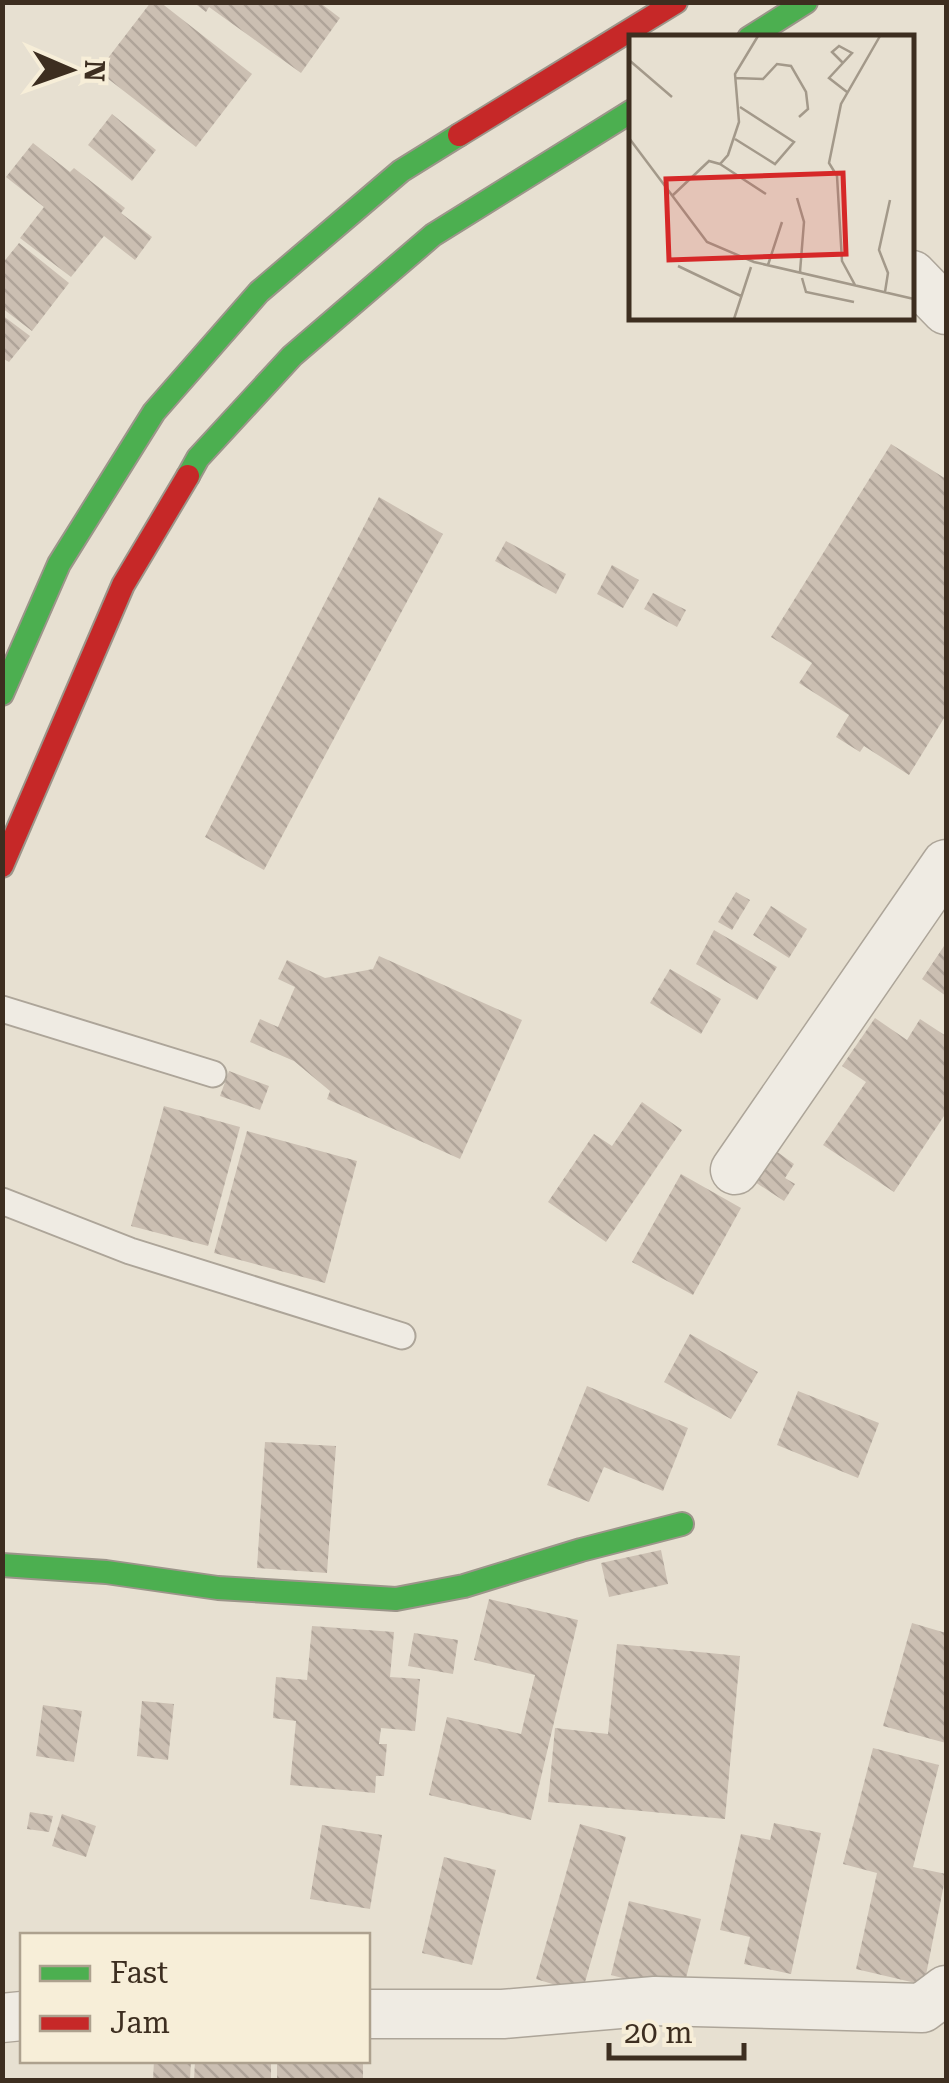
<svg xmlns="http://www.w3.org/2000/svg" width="949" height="2083" font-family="'Roboto Serif',serif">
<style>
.building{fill:url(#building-back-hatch)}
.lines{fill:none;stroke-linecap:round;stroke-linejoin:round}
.lane-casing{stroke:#ada599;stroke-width:29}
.street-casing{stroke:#ada599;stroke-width:51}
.fast-casing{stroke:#9c958a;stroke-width:26}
.jam-casing{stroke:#9c958a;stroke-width:26}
.lane{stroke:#efebe3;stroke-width:25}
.street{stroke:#efebe3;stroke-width:48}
.fast{stroke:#4caf50;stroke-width:22}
.jam{stroke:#c62828;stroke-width:22}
.inset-road{fill:none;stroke:#a3998a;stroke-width:2.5}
.view{fill:#d62828;fill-opacity:0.15;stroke:#d62828;stroke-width:5}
.inset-edge{fill:none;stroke:#3d2e20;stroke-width:5}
</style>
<defs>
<pattern id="building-back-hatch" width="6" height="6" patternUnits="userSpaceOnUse" patternTransform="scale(2.5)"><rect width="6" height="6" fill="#cbbfb2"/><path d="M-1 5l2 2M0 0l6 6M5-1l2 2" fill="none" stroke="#afa499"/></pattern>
</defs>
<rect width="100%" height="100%" fill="#e7e0d1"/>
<path class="building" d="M151,2H160L252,74L196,147L98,71Z
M193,2H319L340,18L301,73L209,7L206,12Z
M112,114L156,150L132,181L88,145Z
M33,143L70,172L74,168L125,208L121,213L152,237L135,260L104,236L71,277L20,238L44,207L6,177Z
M19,243L69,283L32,331L2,308V264Z
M2,315L30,336L9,362L2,358Z
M891,444L946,479V715L909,775L864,746L860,752L836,737L849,715L799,683L812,663L771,637Z
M379,497L443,534L264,870L205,837Z
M506,541L566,574L556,594L495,561Z
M612,565L639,580L623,608L597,594Z
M653,593L686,610L677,627L644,609Z
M736,892L750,900L732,930L718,922Z
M771,906L807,929L789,958L753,935Z
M714,930L777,967L757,1000L696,964Z
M946,943V996L922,979Z
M379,956L522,1020L460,1159L327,1099L330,1091L294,1061L250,1042L260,1019L278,1027L295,987L278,979L287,960L325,978L373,969Z
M670,969L721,999L701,1034L650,1003Z
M875,1018L907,1040L920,1019L946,1036V1113L894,1192L823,1145L866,1082L842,1066Z
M229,1071L269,1086L260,1110L220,1096Z
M642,1102L682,1130L606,1242L548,1202L594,1134L612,1146Z
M164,1106L240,1127L208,1246L131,1226Z
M247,1131L357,1161L325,1283L214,1253Z
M776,1151L794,1164L785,1178L795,1184L784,1201L755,1182Z
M681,1174L741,1208L693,1295L632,1262Z
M690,1334L758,1372L731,1419L664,1382Z
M587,1386L688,1428L663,1491L604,1467L589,1502L547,1485Z
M798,1391L879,1423L858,1478L777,1445Z
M265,1442L336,1446L327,1573L257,1568Z
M661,1550L668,1584L609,1597L601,1563Z
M489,1599L578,1620L531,1820L429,1795L447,1717L521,1734L535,1675L474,1660Z
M912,1623L946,1633V1743L883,1726Z
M312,1626L394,1632L390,1677L420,1679L415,1731L381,1728L379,1744H387L384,1776H376L375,1793L290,1785L296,1721L273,1718L276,1677L307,1680Z
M414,1633L458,1640L453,1674L408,1666Z
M617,1644L740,1656L725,1819L548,1802L555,1728L608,1734Z
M142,1701L174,1704L168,1760L137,1756Z
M43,1705L82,1711L74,1762L36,1756Z
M873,1748L939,1765L913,1867L946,1874L924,1985L856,1969L877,1873L843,1864Z
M30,1812L53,1816L49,1832L27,1829Z
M62,1814L96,1826L86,1857L52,1846Z
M774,1823L821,1833L791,1974L744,1964L750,1937L720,1930L741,1834L770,1840Z
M580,1824L626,1837L582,1993L536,1979Z
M322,1825L382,1835L370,1909L310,1899Z
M444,1857L496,1870L472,1965L422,1953Z
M629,1901L701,1919L682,1994L611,1975Z
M154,2060H191L190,2080H153Z
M195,2061L271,2062V2080H194Z
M277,2061L363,2064V2080H277Z"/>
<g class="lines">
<defs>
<path id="lane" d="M2,1009L213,1074
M2,1201L130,1251L402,1336"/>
<path id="street" d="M912,275L946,310
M735,1170L946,864
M368,2014H503L655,2001L922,2008L946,1990
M2,2018L22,2016"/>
<path id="fast" d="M749,38L806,2
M188,476L198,458L292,356L433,235L632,111
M2,694L59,564L154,412L259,292L401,171L459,135
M2,1565L106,1572L218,1588L396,1599L464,1586L581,1550L682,1524"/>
<path id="jam" d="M459,135L676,2
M2,866L123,585L188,476"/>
</defs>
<use href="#lane" class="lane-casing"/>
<use href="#street" class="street-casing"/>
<use href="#fast" class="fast-casing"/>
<use href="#jam" class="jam-casing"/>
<use href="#lane" class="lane"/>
<use href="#street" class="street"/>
<use href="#fast" class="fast"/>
<use href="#jam" class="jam"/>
</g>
<g transform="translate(629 35)">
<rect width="285" height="285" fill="#e7e0d1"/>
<path class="inset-road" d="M0,25L43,62M214,28L203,17L210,11L223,18L200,43L218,57M106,43L134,44L148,29L162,31L177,57L179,74L170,82M0,103L78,207L125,227L285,264M106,104L146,129L165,107L111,72M91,129L137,159M43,161L80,126L91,129L99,120L110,87L106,39L129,1M168,163L175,187L171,237M139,230L153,187M49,231L112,261M173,243L177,257L225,267M226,250L213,226L208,141L200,128L212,69L251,1M256,257L259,238L250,215L261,165M105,284L122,232"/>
<path class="view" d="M214,138L217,219L40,225L37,144Z"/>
<rect width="285" height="285" class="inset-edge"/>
</g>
<rect width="949" height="2083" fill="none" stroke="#3d2e20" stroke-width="10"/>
<rect x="20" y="1933" width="350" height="130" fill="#f7eed8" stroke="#ada18e" stroke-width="2.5"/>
<rect x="40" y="1966" width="50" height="15" fill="#4caf50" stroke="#ada18e" stroke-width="2.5"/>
<text x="110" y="1983" font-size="30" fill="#3d2e20">Fast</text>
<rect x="40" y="2016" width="50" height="15" fill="#c62828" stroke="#ada18e" stroke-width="2.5"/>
<text x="110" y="2033" font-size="30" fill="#3d2e20">Jam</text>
<g transform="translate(70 70) rotate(92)" stroke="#f7eed8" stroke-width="8" paint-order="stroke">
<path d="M0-8L18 38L0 25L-18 38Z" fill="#3d2e20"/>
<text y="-15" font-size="28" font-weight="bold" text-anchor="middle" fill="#3d2e20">N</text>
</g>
<path d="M609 2043v15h135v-15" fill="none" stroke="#3d2e20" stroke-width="5"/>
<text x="624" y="2043" font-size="30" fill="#3d2e20" stroke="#f7eed8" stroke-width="8" paint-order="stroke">20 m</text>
</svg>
